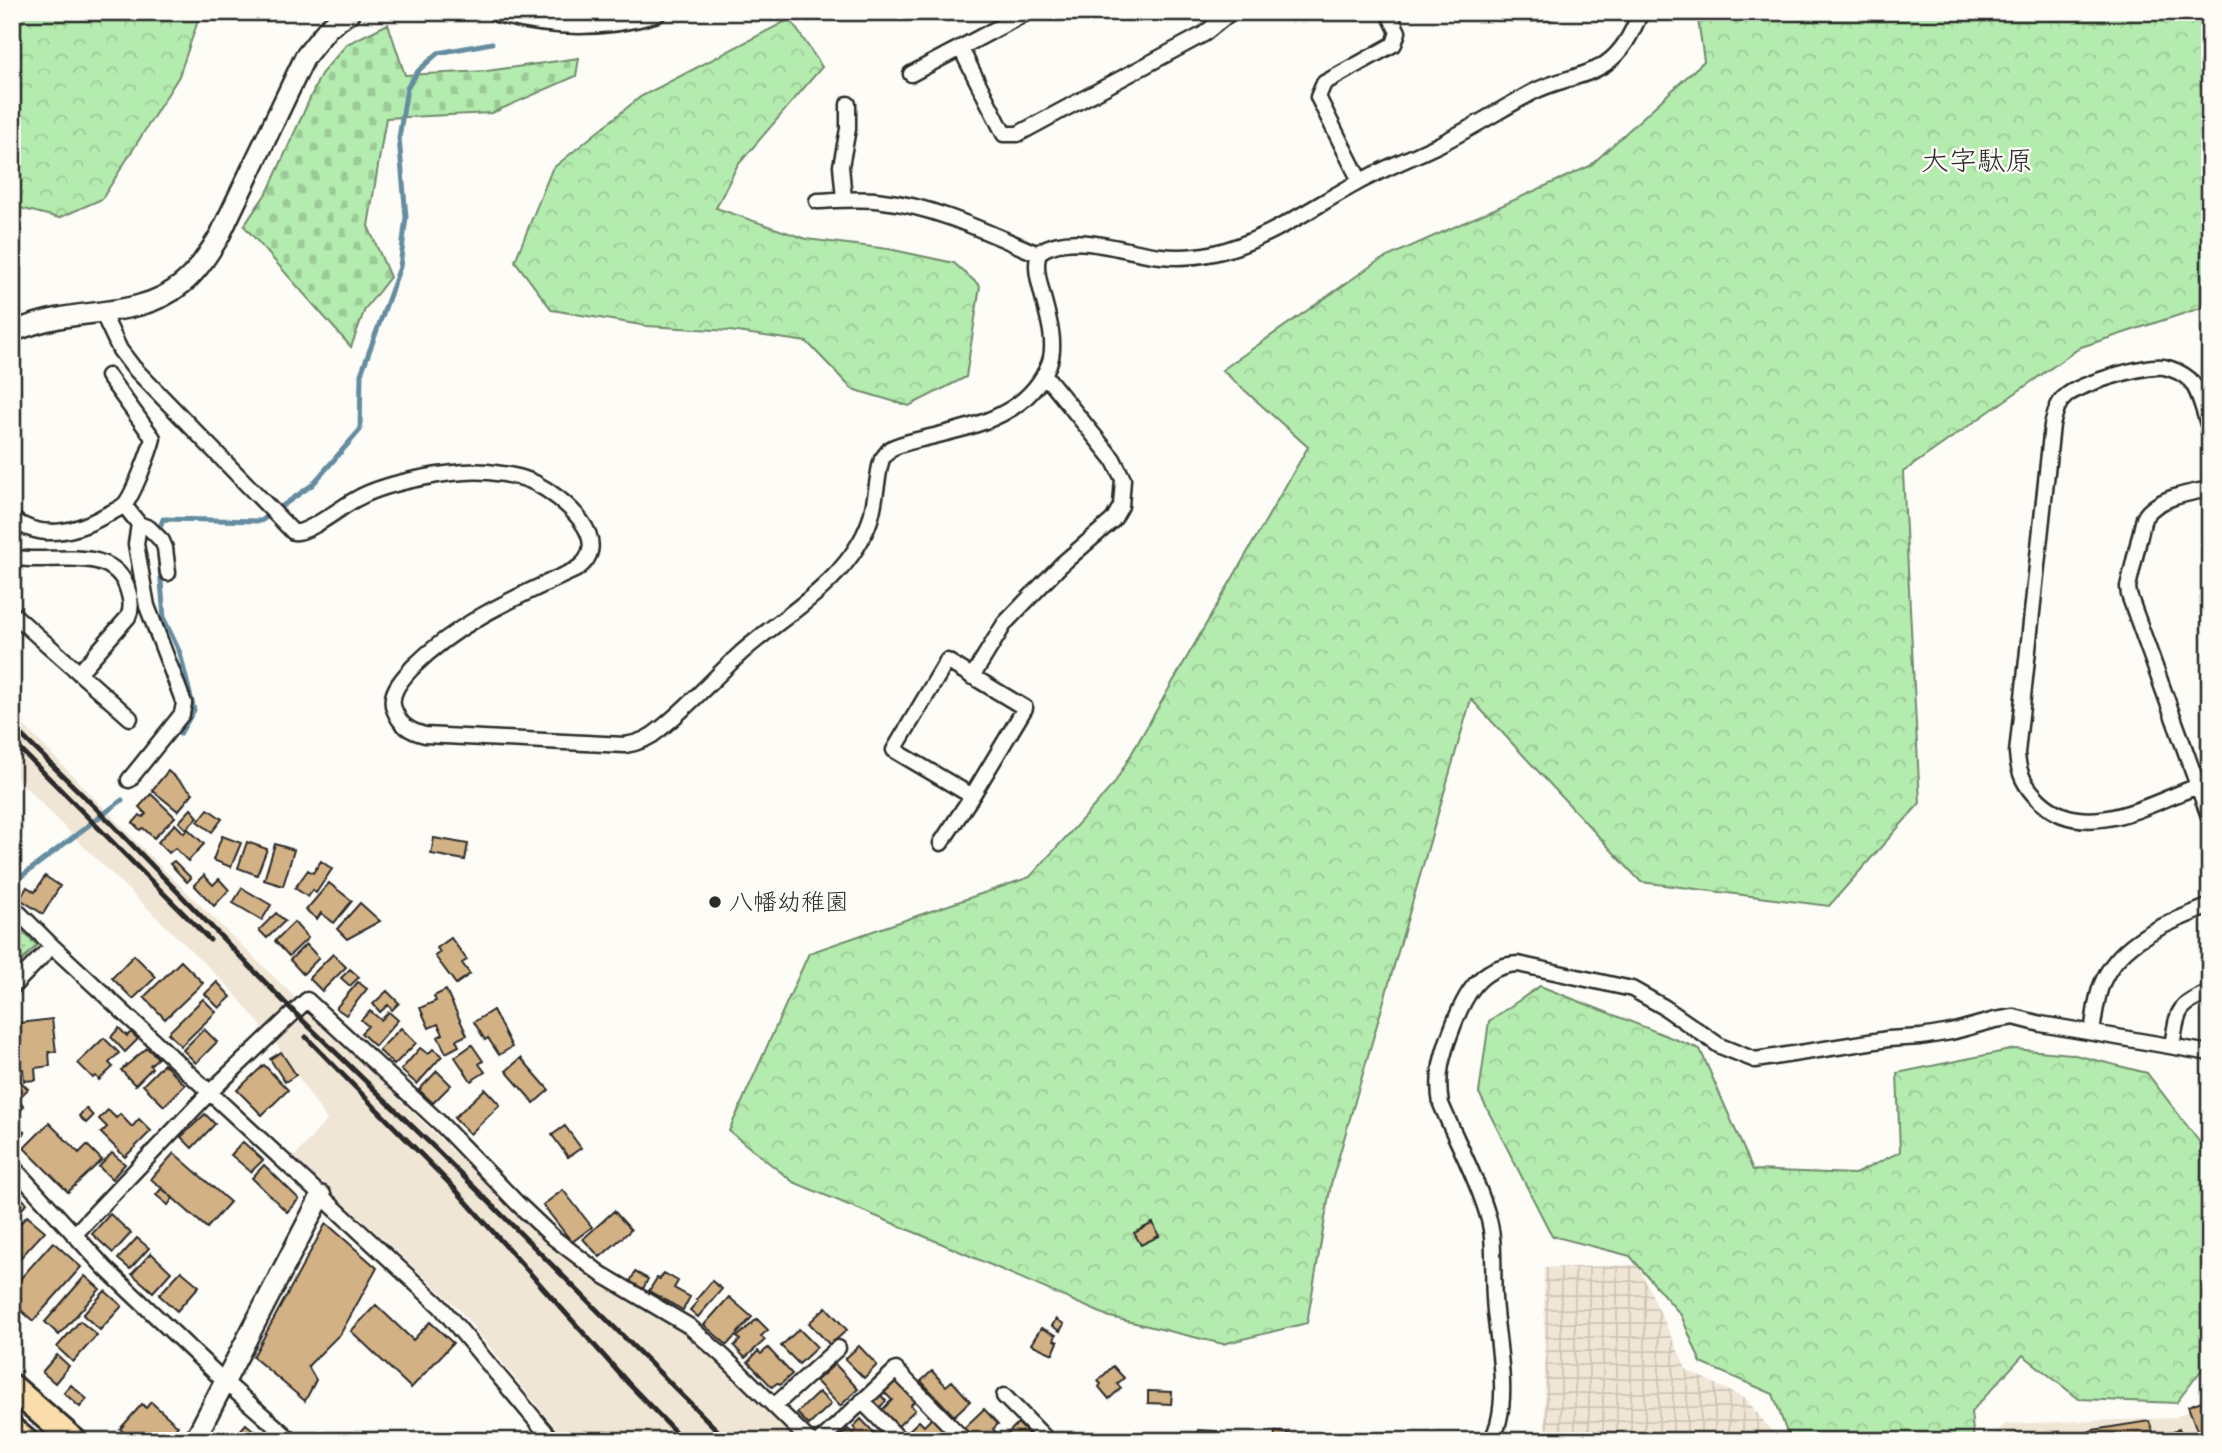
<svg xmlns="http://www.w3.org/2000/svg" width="2222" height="1453" font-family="'Comic Neue','Klee One',sans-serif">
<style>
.built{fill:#f0e6d5}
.industrial{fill:url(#industrial-grid)}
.forest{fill:url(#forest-crowns);stroke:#708b6c;stroke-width:2}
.cemetery{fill:url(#cemetery-stones);stroke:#708b6c;stroke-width:2}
.park{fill:url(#park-dots);stroke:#708b6c;stroke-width:2}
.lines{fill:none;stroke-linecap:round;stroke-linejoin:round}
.stream{stroke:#658da0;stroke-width:5}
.building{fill:#d2b185;stroke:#2b2b2b;stroke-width:2}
.minor-casing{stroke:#2b2b2b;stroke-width:19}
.tertiary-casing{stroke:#2b2b2b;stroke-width:24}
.trunk-casing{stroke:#2b2b2b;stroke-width:30}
.minor{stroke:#fdfcf7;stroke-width:14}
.tertiary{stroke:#fdfcf7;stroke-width:19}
.trunk{stroke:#faddab;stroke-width:24}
.rail{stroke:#2b2b2b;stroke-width:5}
.poi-dot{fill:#2b2b2b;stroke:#fdfcf7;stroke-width:2.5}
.labels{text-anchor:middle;stroke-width:5;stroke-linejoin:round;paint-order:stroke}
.poi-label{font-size:24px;fill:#2b2b2b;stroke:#fdfcf7;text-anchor:start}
.quarter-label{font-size:28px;fill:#2b2b2b;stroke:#fdfcf7}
</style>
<defs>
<pattern id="industrial-grid" width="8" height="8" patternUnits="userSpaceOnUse" patternTransform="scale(1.75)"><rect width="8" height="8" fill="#f0e6d5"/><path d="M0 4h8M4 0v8" fill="none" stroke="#cec5b7"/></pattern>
<pattern id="forest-crowns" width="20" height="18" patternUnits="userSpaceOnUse" patternTransform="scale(1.75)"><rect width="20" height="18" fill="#b4ebae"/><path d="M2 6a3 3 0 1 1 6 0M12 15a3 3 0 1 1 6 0" fill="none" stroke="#9bca96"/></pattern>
<pattern id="cemetery-stones" width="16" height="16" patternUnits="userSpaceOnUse" patternTransform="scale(1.75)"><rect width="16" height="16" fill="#b4ebae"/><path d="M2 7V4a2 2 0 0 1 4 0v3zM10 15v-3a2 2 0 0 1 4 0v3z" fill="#9bca96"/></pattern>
<pattern id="park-dots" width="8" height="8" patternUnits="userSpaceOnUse" patternTransform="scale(1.75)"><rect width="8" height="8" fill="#b4ebae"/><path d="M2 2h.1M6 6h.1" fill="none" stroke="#9bca96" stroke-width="1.8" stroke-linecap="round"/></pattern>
</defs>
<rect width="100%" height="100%" fill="#fdfcf7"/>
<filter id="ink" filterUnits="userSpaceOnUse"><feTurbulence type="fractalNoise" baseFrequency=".0143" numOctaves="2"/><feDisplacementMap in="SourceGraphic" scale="14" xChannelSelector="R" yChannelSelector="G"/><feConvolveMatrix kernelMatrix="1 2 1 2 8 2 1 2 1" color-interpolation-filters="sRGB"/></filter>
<g filter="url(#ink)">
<path class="built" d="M12,713L159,865L540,1236L605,1287L676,1325L709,1352L797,1441H566L457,1307L294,1157L327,1120L276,1044L231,989L82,845L12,773Z
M2210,1399V1441H1992V1437L2005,1424L2174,1418Z"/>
<path class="industrial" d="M1638,1265L1687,1370L1747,1400L1779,1441H1542L1545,1435L1544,1268Z"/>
<path class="forest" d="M12,12H201L179,76L102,199L59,218L12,206Z
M1489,12H1571C1547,23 1511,27 1489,12Z
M1697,12H2210V305L2081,347L1903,472L1920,803L1829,906L1641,882L1471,699L1331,1184L1307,1323L1223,1344L1110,1317L938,1242L793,1182L729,1131L809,953L1030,877L1114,784L1308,447L1222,370L1378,261L1590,166L1704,61Z
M790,19L822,67L737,166L716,208L806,239L889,249L954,263L980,286L966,377L909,406L852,389L807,342L730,331L647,326L552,310L515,261L552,169L640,97Z
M1540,986L1700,1049L1753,1170L1855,1174L1900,1152L1897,1073L2015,1049L2071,1054L2147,1073L2210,1156V1359L2176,1403L2079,1399L2023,1355L1971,1412L1974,1441H1793L1786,1430L1773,1394L1701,1363L1681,1315L1630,1256L1552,1236L1479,1093L1489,1021Z"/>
<path class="cemetery" d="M388,24L405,75L487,71L579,58L576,76L492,113L386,118L368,226L390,277L365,309L351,347L244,226L269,189L321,74L347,44Z"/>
<path class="park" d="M12,922L37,945L12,971Z"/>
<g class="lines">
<path class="stream" d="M158,533L163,519L261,521L312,485L360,430L361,374L400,267L406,217L399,138L407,88L419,70L438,53L492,43
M158,543L164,619L180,653L194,710L180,734
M22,876L122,800"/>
</g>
<path class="building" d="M168,771L193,793L178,811L152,790Z
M151,794L175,817L154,838L143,828L140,830L133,823L140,815L143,817L146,814L139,807Z
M191,809L198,817L186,829L179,822Z
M208,809L222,819L212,832L198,822Z
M175,824L184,833L188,829L204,844L188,861L175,848L169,853L158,842Z
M222,836L241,843L231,867L213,860Z
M434,838L468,844L465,860L431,854Z
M247,842L267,849L257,875L238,868Z
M275,844L294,850L283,886L264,880Z
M174,861L191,878L187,882L170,864Z
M321,861L332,869L316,893L313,890L308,897L295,888L308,870L313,873Z
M204,875L213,885L219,879L229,890L214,906L194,885Z
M45,876L60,886L43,914L20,899L27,887L35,892Z
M329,883L352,901L334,923L321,913L317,919L306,910Z
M242,888L271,905L262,920L233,903Z
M360,903L380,921L347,939L337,929Z
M276,913L285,921L267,938L259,930Z
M294,922L308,938L289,956L275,941Z
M451,938L467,960L462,963L470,974L456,984L435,956L440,952L437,948Z
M306,944L319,958L303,974L290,960Z
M333,954L346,967L322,991L309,978Z
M134,955L156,977L133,999L112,978Z
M181,961L203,983L165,1019L144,997Z
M350,969L359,977L350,986L341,978Z
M217,982L231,997L219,1008L205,994Z
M358,982L367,989L346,1015L336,1008Z
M446,990L467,1035L456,1040L459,1046L446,1053L438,1037L443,1034L438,1024L429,1028L420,1008L436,1001L434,996Z
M387,991L399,1003L392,1010L388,1005L380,1012L373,1004Z
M203,999L216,1012L181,1046L168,1033Z
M493,1010L512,1047L499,1055L488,1038L485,1040L474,1022Z
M370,1011L381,1020L389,1012L398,1020L375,1046L361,1033L368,1026L361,1020Z
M52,1019L56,1052H49L50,1066L35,1068L36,1080L24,1081L23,1069L12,1070V1024Z
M119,1028L127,1036L131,1032L138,1039L125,1052L111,1037Z
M401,1028L416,1043L394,1065L379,1050Z
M204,1029L217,1042L196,1063L183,1050Z
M104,1038L119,1053L109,1063L113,1067L99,1080L96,1076L93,1078L78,1063Z
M472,1045L483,1061L479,1064L485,1072L471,1081L455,1057Z
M147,1048L158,1058L150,1065L152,1068L135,1085L121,1070Z
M420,1048L428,1054L433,1049L442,1056L417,1084L401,1070Z
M281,1052L296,1075L285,1082L270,1059Z
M521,1058L549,1090L534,1103L506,1071Z
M164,1064L185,1085L164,1106L143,1085Z
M264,1065L288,1090L262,1115L237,1090Z
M437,1071L451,1085L433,1103L419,1090Z
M19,1080L28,1089L17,1100L24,1107L12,1118V1087Z
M485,1089L500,1105L470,1134L454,1118Z
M86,1108L93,1116L86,1123L79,1116Z
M108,1110L116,1118L120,1114L132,1127L139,1119L151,1131L125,1157L101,1133L107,1127L99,1119Z
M205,1114L215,1124L192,1148L181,1137Z
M49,1123L79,1153L87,1145L102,1160L68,1192L24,1148Z
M18,1125L25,1133L14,1143L12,1131Z
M565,1126L581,1148L568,1157L552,1135Z
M243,1142L263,1160L251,1172L231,1155Z
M112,1153L125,1164L112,1179L99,1167Z
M174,1153L230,1202L207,1228L151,1179Z
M264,1165L299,1199L287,1212L252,1178Z
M162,1188L173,1198L168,1205L156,1195Z
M12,1190L27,1203L17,1215L12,1210Z
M563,1190L592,1227L572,1242L543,1205Z
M614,1211L631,1230L600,1257L583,1239Z
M110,1214L131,1233L113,1253L92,1234Z
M27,1216L45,1231L12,1267V1232Z
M326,1223L377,1268L341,1333L308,1366L316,1380L305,1401L253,1357Z
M1153,1223L1159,1236L1141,1245L1134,1233Z
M137,1238L149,1248L130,1269L118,1259Z
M53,1242L81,1267L33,1321L12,1302V1288Z
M151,1253L171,1272L153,1292L132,1274Z
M181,1271L199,1286L177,1311L159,1295Z
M635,1272L648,1279L643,1289L630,1282Z
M664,1273L678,1281L674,1288L690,1297L683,1310L649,1291L657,1278L660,1279Z
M85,1276L100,1289L59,1335L45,1322Z
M712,1281L722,1289L698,1317L690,1310L698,1301L696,1300Z
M105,1291L122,1306L100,1330L83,1315Z
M729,1297L752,1317L727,1345L704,1325Z
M376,1305L413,1340L430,1322L453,1343L411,1388L351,1331Z
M826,1307L847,1330L830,1345L809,1323Z
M757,1319L768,1330L761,1336L765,1340L745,1358L734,1346L740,1340L737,1337Z
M1056,1319L1064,1324L1060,1331L1052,1326Z
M80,1321L97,1335L73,1362L57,1347Z
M1041,1328L1056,1335L1054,1340L1058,1342L1053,1354L1031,1344Z
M799,1329L817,1347L799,1364L781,1346Z
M859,1346L877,1365L864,1378L845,1359Z
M768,1348L792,1374L780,1385L777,1383L772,1387L748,1362L758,1351L761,1354Z
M57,1355L69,1366L55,1383L42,1372Z
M835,1364L858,1389L840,1406L816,1381Z
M1113,1366L1124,1378L1117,1384L1121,1388L1109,1399L1099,1387L1101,1384L1098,1381Z
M932,1371L946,1386L952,1381L970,1401L954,1416L921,1381Z
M896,1380L915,1400L911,1405L915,1410L896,1428L880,1412L892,1400L883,1391Z
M71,1385L87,1399L80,1407L64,1393Z
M1148,1391L1172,1392L1171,1404L1148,1403Z
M819,1392L831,1404L809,1425L797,1413Z
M880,1394L886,1401L877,1410L871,1403Z
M2210,1398V1441H2201L2188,1406Z
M151,1402L178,1426L165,1441H122L127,1435L120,1429L142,1404L146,1408Z
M984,1409L998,1424L993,1429L998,1435L991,1441H976L964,1428Z
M933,1417L944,1430L935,1438L938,1441H908L910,1439L905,1434L919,1421L924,1426Z
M861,1419L882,1441H836L848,1429L853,1433L856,1430L853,1427Z
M2149,1421L2155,1437L2179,1429L2184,1441H2075L2074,1438L2093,1430Z
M1018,1423L1035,1441H1015L1008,1433Z
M246,1424L264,1439L263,1441H231Z
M1198,1430L1217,1431L1216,1441H1198Z
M1275,1432L1291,1434V1441H1274Z
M1230,1436L1260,1438V1441H1230Z"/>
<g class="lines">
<defs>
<path id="minor" d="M961,49L1004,134H1018L1204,34L1231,12
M911,74L1028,12
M1360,181L1318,97L1324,83L1394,44L1398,32L1388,12
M844,199L841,166L848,129V104
M817,201C839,200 861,198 883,201C937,207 988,233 1038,254
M102,312L120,350L133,367L293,532C308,535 343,505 358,498C387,482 456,469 488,472C504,474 521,476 535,483C562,497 618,542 575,570C517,597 459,621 413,667C403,678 388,693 394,709C400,725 409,731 425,735L625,745C638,743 649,739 659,730C688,707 714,678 741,653C778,620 825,594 853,553C876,520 873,503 880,466L882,459L890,449C901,443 914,441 926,438C974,426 1028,416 1049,364C1063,329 1025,271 1041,251C1074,230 1126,253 1161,256C1179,258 1196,257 1214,253C1264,242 1311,208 1357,183C1383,169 1411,158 1438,145C1470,129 1500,110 1531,93C1554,80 1584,78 1605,64C1624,51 1632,32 1641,12
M2210,489C2188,493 2156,498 2144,518L2128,587L2129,595L2210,819
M124,505L139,524L149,528L162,541L165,548L168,573
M12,519C42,541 76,532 106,515C112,512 120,509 125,504C133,495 150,451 153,438L108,376
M12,557C48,566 114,541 128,591C131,601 132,608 128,617L79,673
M13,614L130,718
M947,661L1025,708L972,796L894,750Z
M972,677L1005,623L1062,564L1113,520L1121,506L1123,479L1113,459L1044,374
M129,780L182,714L184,703L147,606L136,544L139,524
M2198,786C2149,804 2085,843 2040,801C2025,787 2018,773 2017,753L2052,425C2055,414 2057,403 2066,396C2079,384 2147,364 2164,367C2173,369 2182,373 2189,379C2200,390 2204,414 2210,430
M941,843L972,796
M12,906L52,946L440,1306L553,1441
M12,987L52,946
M2092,1032C2095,1015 2096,995 2104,979C2124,938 2170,922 2210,906
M2172,1046C2178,1012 2175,1006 2210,992
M12,1166L105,1268L225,1382L292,1441
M74,1235L210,1092L307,1000L439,1122L517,1203L554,1238L601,1274L689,1326L724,1357L810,1441
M1004,1396L1048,1441
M862,1401L901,1441
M774,1406L838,1348
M820,1441L896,1370L965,1441
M1491,1441C1513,1403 1496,1341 1494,1298C1492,1270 1496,1240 1487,1213C1476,1176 1456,1140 1441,1104C1436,1076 1442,1055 1452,1029C1464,996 1479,966 1518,964L1632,989L1664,1007L1720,1046L1755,1060L1888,1039L1921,1037L1951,1032L1995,1020L2014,1017L2041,1024L2210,1053"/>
<path id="tertiary" d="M498,12C549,26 604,28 656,12
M12,332C27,326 43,321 59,318C101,310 147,313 182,284C198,271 208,254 219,237L305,57L328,28L350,12
M194,1441L321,1196"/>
<path id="trunk" d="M12,1387L74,1441
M12,1430L25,1441"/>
</defs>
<use href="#minor" class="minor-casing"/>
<use href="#tertiary" class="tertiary-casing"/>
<use href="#trunk" class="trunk-casing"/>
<use href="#minor" class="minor"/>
<use href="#tertiary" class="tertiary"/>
<use href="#trunk" class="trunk"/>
<path class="rail" d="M12,726L108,820L295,1013L439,1152L728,1441
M12,741L210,940
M306,1037L454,1188L629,1384L684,1441"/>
</g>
</g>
<circle class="poi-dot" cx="715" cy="902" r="7"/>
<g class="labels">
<g class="poi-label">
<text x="729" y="910">八幡幼稚園</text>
</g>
<g class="quarter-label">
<text x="1977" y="170">大字駄原</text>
</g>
</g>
<rect width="2222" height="1453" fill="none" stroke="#fdfcf7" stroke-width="42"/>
<rect x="21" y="21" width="2180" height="1411" fill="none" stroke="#2b2b2b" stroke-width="2.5" filter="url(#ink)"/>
</svg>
